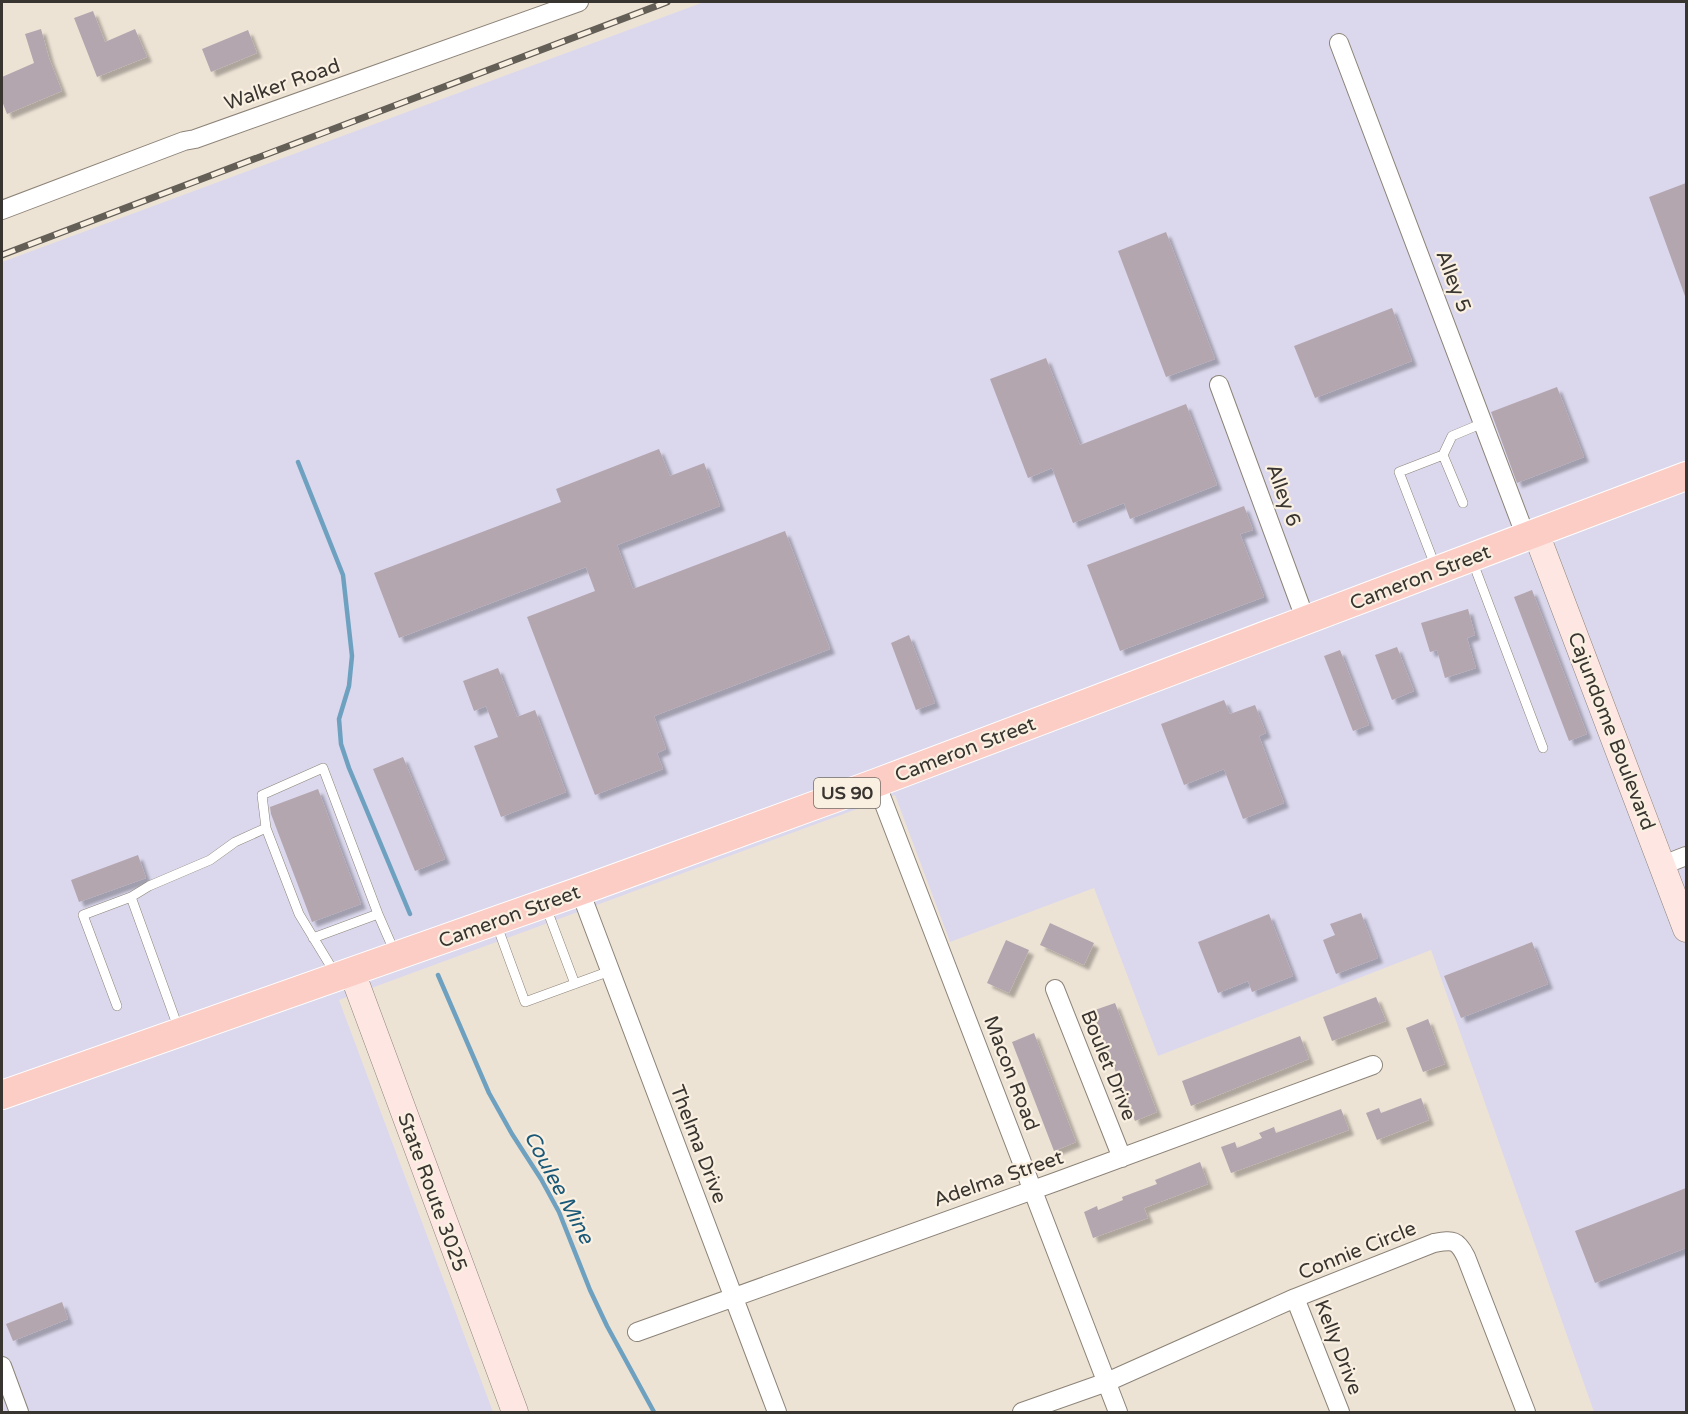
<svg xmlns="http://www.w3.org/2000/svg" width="1688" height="1414" font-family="'Varela Round',sans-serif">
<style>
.industrial{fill:#dbd8ed}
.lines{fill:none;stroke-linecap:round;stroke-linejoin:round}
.stream{stroke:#6ea1c0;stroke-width:4.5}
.building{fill:#b4a6af;filter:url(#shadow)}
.lane-casing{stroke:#8c8377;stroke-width:10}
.street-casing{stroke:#8c8377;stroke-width:20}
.secondary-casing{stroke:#8c8377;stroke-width:27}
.primary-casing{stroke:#fff;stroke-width:30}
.lane{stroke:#fff;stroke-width:9}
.street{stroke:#fff;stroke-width:18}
.secondary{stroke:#fee6e2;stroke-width:26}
.primary{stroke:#fccdc4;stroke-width:28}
.rail-casing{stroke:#635e56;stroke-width:7}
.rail{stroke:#faf0e2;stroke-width:4.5;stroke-dasharray:14;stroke-linecap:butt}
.labels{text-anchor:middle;stroke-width:4.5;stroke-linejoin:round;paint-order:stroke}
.shield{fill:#faf0e2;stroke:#726c65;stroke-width:1.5}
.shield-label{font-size:18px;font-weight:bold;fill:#38342f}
.street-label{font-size:20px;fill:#38342f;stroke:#faf0e2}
.water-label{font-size:21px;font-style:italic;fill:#1a5878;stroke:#faf0e2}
</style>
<defs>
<filter id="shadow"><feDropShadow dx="5" dy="5" stdDeviation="1.5" flood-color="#0004"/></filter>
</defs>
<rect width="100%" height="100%" fill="#ede3d5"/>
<path class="industrial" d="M704,2H1686V1412H1594L1431,950L1158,1056L1094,888L950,942L895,795L339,1000L493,1412H2V262Z"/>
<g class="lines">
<path class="stream" d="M298,462L343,575L352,656L349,686L339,719L341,744L349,768L410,914
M438,975L489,1093L512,1134L541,1179L559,1212L590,1290L607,1326L654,1412"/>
</g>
<path class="building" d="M93,11L105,42L135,29L147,57L97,77L74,18Z
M41,29L49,58L62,91L7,114L2,101V77L34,63L25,34Z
M248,30L257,53L211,72L202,49Z
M1686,183V295L1685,296L1649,197Z
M1166,232L1215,359L1166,377L1118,251Z
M1392,308L1412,361L1315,398L1294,346Z
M1046,358L1080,445L1186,404L1217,485L1130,519L1124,503L1073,523L1052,468L1028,478L990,379Z
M1557,387L1584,457L1517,483L1491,412Z
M659,449L670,476L704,463L720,506L617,545L633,589L785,531L830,649L654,716L666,749L657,753L663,769L595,795L527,617L595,591L586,567L399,638L374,573L561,502L556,489Z
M1244,506L1253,530L1240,534L1264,597L1120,651L1087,565Z
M1532,590L1587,734L1569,741L1514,597Z
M1468,609L1475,635L1467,638L1476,668L1445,678L1437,650L1430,652L1421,623Z
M909,635L935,703L916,710L891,643Z
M1397,647L1414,691L1392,700L1375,655Z
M1340,650L1369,725L1353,731L1324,656Z
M498,668L517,717L535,710L566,792L501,817L474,746L498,737L486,706L474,711L463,681Z
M1224,700L1230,714L1255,705L1266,733L1259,736L1284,803L1243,819L1224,769L1184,785L1161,724Z
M403,757L445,859L415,871L373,769Z
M318,789L361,904L312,922L271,814L270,807Z
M138,855L146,878L79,902L71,880Z
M1361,913L1378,958L1336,974L1323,940L1335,935L1330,924Z
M1269,914L1293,976L1252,992L1248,981L1218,993L1198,942Z
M1050,923L1094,943L1084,965L1040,945Z
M1006,940L1029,950L1009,993L987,983Z
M1532,942L1548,984L1461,1018L1444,976Z
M1376,997L1386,1021L1332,1041L1323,1017Z
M1115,1003L1157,1112L1135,1121L1092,1011Z
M1428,1019L1445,1064L1423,1072L1406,1028Z
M1034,1033L1076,1142L1054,1151L1012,1042Z
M1300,1036L1309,1059L1191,1106L1182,1081Z
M1421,1098L1429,1120L1377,1140L1366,1113L1379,1108L1381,1113Z
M1341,1109L1349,1130L1231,1173L1221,1147L1235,1142L1237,1148L1262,1138L1259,1133L1274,1127L1276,1133Z
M1200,1162L1208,1184L1144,1208L1148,1218L1093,1238L1084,1212L1097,1206L1098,1210L1123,1200L1122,1197L1157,1184L1155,1180Z
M1686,1188V1248L1595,1283L1575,1231Z
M62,1302L68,1319L13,1341L6,1324Z"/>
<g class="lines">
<defs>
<path id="lane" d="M1443,455L1452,436L1483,423
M1472,560L1543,748
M1436,568L1399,472L1443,455L1463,503
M266,828L262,795L323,768L378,914
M131,897L149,886L210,860L235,842L266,828L299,914L336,975
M546,907L575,984
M496,923L525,1002L610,971
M313,938L378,914L395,953
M117,1006L83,915L131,897L179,1030"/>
<path id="street" d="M1339,43L1526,537
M2,210L184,141L195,139L579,2
M1219,385L1306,621
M876,783L1118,1412
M1663,865L1686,856
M580,891L777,1412
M1055,989L1122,1158
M1295,1298L1340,1412
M637,1332L1058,1181L1373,1065
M2,1366L19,1412
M1022,1412L1107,1382L1295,1298L1434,1243C1453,1240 1457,1239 1466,1257L1526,1412"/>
<path id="secondary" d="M1536,533L1686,929
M352,972L515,1412"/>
<path id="primary" d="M2,1095L580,891L876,783L1686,476"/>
</defs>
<use href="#lane" class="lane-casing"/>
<use href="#street" class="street-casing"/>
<use href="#secondary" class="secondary-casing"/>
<use href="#primary" class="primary-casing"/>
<use href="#lane" class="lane"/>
<use href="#street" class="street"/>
<use href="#secondary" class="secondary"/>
<use href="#primary" class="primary"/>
<defs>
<path id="rail" d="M2,255L667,2"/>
</defs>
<use href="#rail" class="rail-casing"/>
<use href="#rail" class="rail"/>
</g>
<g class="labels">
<rect class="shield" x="814" y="778" width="66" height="30" rx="4.5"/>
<g class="shield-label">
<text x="847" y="799">US 90</text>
</g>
<g class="street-label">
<text transform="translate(282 84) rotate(-19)" y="7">Walker Road</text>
<text transform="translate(1454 281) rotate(69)" y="7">Alley 5</text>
<text transform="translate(1284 495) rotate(70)" y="7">Alley 6</text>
<text transform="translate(1420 577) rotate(-21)" y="7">Cameron Street</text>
<text transform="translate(1612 731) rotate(69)" y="7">Cajundome Boulevard</text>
<text transform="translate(965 749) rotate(-21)" y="7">Cameron Street</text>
<text transform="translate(509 916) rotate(-20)" y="7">Cameron Street</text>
<text transform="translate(1109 1065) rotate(68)" y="7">Boulet Drive</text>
<text transform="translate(1012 1073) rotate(69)" y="7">Macon Road</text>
<text transform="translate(699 1144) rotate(69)" y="7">Thelma Drive</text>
<text transform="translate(998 1178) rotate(-19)" y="7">Adelma Street</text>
<text transform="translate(433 1192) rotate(70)" y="7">State Route 3025</text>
<text transform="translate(1357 1250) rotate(-22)" y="7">Connie Circle</text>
<text transform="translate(1339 1347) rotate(69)" y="7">Kelly Drive</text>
</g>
<g class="water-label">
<text transform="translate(559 1187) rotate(62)" y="7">Coulee Mine</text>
</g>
</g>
<rect width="1688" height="1414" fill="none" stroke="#38342f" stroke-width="6"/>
</svg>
